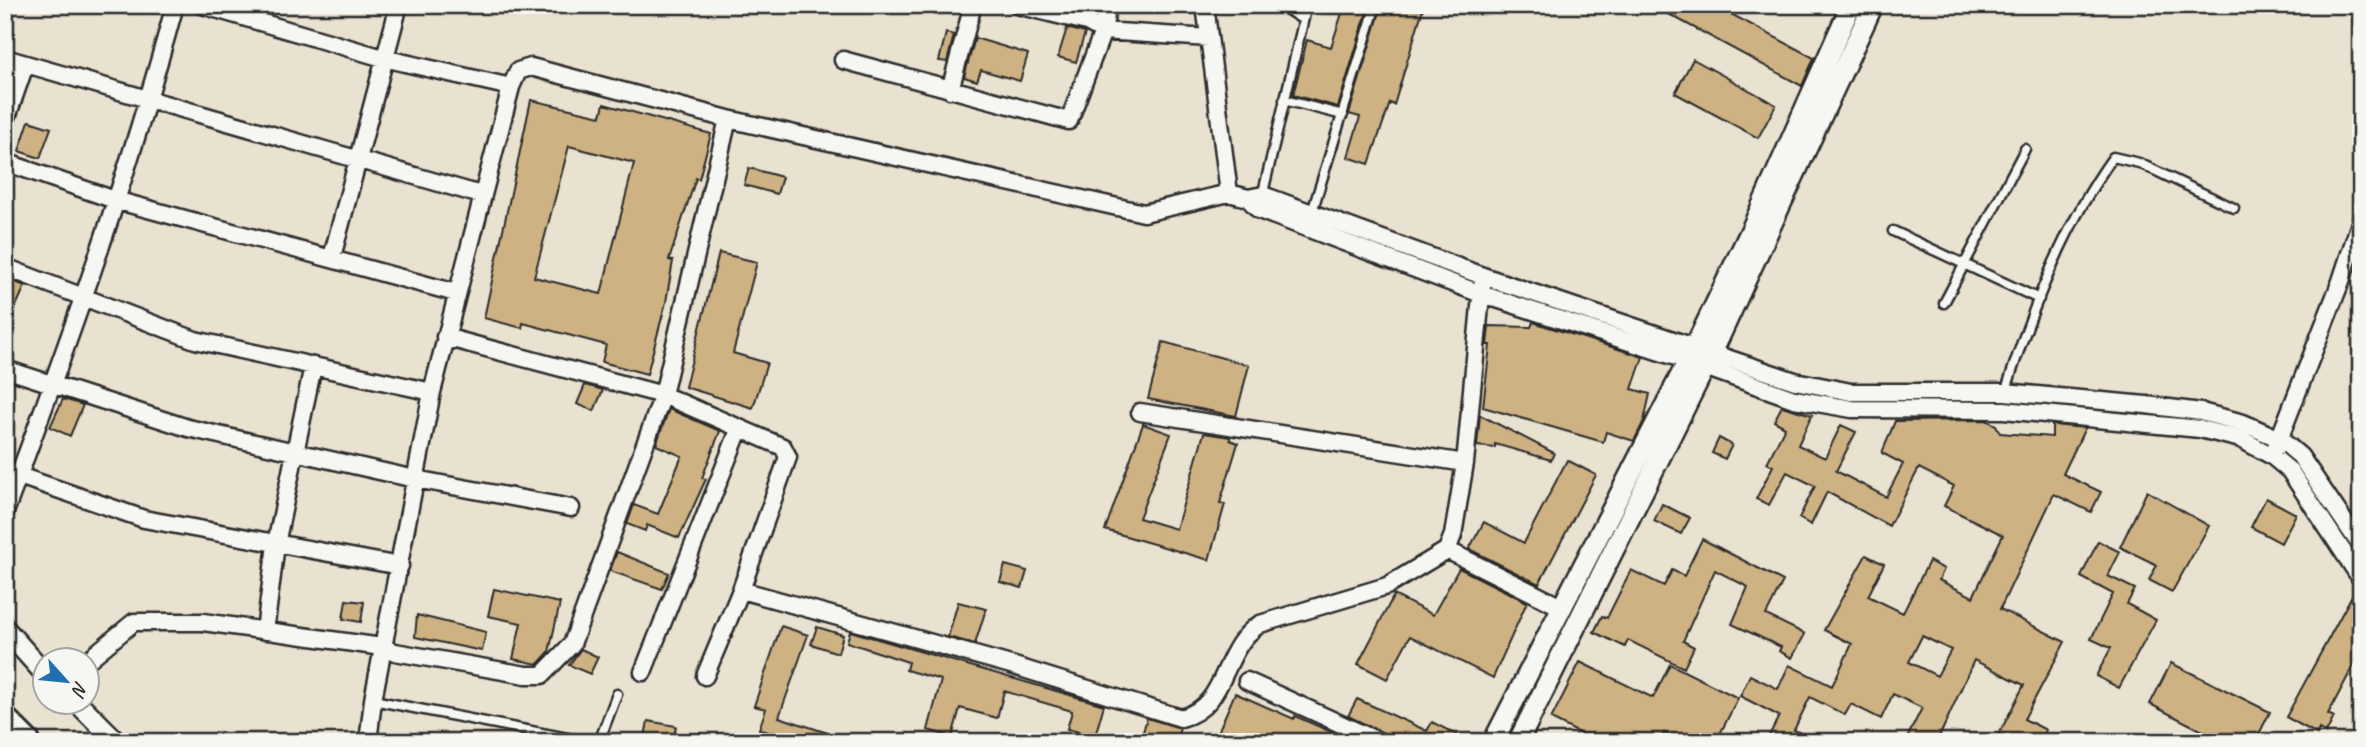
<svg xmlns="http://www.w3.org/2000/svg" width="2366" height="747" font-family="Caveat,sans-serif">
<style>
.building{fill:#ceb283;stroke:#2b2b2b;stroke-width:2;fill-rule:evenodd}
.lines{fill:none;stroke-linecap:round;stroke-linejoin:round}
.service-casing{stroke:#2b2b2b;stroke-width:13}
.minor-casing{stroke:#2b2b2b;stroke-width:21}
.tertiary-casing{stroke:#2b2b2b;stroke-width:24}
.trunk-casing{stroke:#2b2b2b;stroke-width:30}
.service{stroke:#f6f6f2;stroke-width:8}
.minor{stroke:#f6f6f2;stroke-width:16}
.tertiary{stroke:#f6f6f2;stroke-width:19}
.trunk{stroke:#f6f6f2;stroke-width:24}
</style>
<rect width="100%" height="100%" fill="#eae2d1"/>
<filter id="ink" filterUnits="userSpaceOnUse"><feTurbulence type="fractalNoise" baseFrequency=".0143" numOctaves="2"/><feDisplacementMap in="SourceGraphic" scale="14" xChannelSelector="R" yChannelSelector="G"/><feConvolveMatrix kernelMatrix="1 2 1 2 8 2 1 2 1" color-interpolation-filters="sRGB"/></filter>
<g filter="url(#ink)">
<path class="building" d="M1362,5H1369L1338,107L1293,95L1307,40L1331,47L1344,7L1361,12Z
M1382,5H1424L1394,105L1390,103L1369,164L1348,157L1360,117L1349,114Z
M1652,5H1714L1814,58L1802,86Z
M1067,28L1085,33L1076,62L1058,57Z
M946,33L954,35L947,62L939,61Z
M975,38L1028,54L1020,81L981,70L977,81L964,77Z
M1693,59L1776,105L1758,138L1675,93Z
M531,100L601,116L604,104L711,134L699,179L696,178L669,260L673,261L666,302L647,374L602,362L606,345L523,323L522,328L484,318ZM569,146L634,163L601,294L534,277Z
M29,121L51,128L40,158L19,151Z
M749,168L782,177L777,194L744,185Z
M719,253L757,262L733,353L767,363L753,408L685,387Z
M5,278L25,286L5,331Z
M1533,322L1643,357L1632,389L1650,394L1644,421L1634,441L1606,432L1603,442L1483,407L1490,345H1487L1489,326L1531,327Z
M1163,342L1249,365L1236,416L1148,399Z
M585,385L603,390L594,411L577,404Z
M63,399L83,405L70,436L50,427Z
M1782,406L1812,415L1798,445L1825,458L1841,425L1856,432L1836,471L1886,497L1903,464L1882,453L1895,421L1986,420L1996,425L2000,433L2052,437V425L2085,428L2063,474L2101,492L2091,512L2054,494L2000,609L2065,642L2024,719L2046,730L2040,742H1995L2024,685L1974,660L1937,742H1905L1922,708L1893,694L1881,719L1851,704L1845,715L1810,697L1794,730L1819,742H1766L1779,716L1740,696L1750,675L1778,689L1789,665L1832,686L1852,644L1824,630L1866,555L1884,564L1868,596L1903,613L1929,561L1944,569L1939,580L1973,597L2003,535L1944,506L1954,486L1919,468L1889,526L1827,492L1811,525L1799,518L1815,486L1787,472L1769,505L1756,499L1773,466L1767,463L1785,427L1774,421ZM1922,636L1951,650L1937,676L1909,662Z
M669,409L720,431L702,478L706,479L679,538L647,525L645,531L627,524L634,505L658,514L682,456L656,445Z
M1480,415L1554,453L1551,460L1495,444V448L1477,446Z
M1143,424L1171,434L1139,518L1176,529L1204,433L1230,437V440L1238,443L1220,503L1225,504L1209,560L1105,530Z
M1719,438L1732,445L1725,459L1712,453Z
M1567,460L1596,475L1539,584L1469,549L1484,522L1524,543Z
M2147,491L2209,526L2172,592L2149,580L2157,565L2120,547Z
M2266,498L2296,514L2281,543L2251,527Z
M1662,504L1690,518L1681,534L1654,521Z
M1702,539L1783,581L1766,615L1805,634L1792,658L1779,651L1781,647L1732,624L1748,587L1715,570L1683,641L1694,647L1684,668L1628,640L1625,647L1594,632L1602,616L1607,618L1631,570L1664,586L1672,570L1684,576Z
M2098,541L2120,552L2108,576L2135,589L2127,604L2156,620L2119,688L2096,676L2111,648L2091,639L2113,594L2081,577Z
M617,552L669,573L662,589L610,571Z
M1005,565L1027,571L1022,588L1000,582Z
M1459,568L1527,602L1493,678L1410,636L1387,679L1358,664L1394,595L1433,615Z
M2356,588L2361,589V663L2356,661L2328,714L2334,717L2326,733L2319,729L2317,734L2286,717Z
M494,589L560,603L549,652L538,664L513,659L521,623L488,616Z
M346,600L364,602L361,622L343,619Z
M958,602L986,609L975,644L948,637Z
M417,615L486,632L482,651L415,637Z
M781,626L808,635L779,717L846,739V742H799L759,729L766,709L754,706Z
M817,627L843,635L838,653L811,644Z
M850,631L1104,705L1095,736L1067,729L1072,711L1004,691L997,718L960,708L952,737L928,730L941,680L906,670L908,662L847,642Z
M581,649L598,657L590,674L569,665Z
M1580,662L1653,698L1670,664L1738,698L1716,742H1681L1664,733L1660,742H1597L1551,719Z
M2171,663L2270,712L2255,742H2224L2150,704Z
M1235,693L1294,719L1295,716L1354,742H1240L1218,732Z
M1357,699L1427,731L1432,722L1471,742H1402L1348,716Z
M1147,718L1180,728L1176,742L1141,739Z
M648,721L676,726L673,742H644Z"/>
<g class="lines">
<defs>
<path id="service" d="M1280,5L1303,20
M1284,100L1343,115
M1262,197L1307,5
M1312,212L1376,5
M1893,231L2039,299
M1944,303L2025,149
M2005,393C2030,313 2064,225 2113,157L2139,163L2234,208
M373,700L588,742
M599,742L617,694"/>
<path id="minor" d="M202,5L383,58L511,87L518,71L531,67L728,119L1144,213L1229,193
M1017,5L1087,22L1103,31L1209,38
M1205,5L1229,193L1248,198L1263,195L1483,276L1795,381L1851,392H2005L2146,405L2201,412L2243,423L2280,439L2300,456L2361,546
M5,58L481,195
M843,60L1069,121L1103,31L1108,5
M950,90L973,5
M5,123L25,65
M5,162L115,200L456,293
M1248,198L1259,210L1481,294L1688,361L1794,399L1852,409L2004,410L2200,429L2241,439L2272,456L2290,471L2361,579
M332,257L399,5
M5,267L195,340L432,392
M445,337L663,395L783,447L788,457L741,590L705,676
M5,369L188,428L415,479L571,508
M1140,412L1465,463
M2276,447L2341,281L2361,220
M5,471L144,519L400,566
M5,512C68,345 128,177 175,5
M1447,550L1563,608
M741,590L1011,665L1181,718C1229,706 1220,649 1260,624L1387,586L1447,550L1453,535L1465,463L1482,285
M265,631L276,544L313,366
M88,660L134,622H203L382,647L395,652L526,675H542L572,644L663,395L728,119
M643,672L739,430
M1247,681L1380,742
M368,742L373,700L432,392L511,87"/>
<path id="tertiary" d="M5,629L46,675
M77,702L117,742
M1493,742L1688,361L1751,230L1851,5
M1518,742L1712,353L1873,5"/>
<path id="trunk" d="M5,720L27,742"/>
</defs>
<use href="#service" class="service-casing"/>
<use href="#minor" class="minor-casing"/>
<use href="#tertiary" class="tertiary-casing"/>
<use href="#trunk" class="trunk-casing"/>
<use href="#service" class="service"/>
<use href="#minor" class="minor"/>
<use href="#tertiary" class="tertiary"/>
<use href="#trunk" class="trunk"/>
</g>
</g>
<rect width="2366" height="747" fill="none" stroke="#f6f6f2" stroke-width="28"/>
<rect x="14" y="14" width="2338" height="719" fill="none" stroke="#2b2b2b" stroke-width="2.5" filter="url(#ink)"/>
<g transform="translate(66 681) rotate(117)"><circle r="33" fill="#f6f6f2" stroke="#a5a5a2" stroke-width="2"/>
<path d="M0-5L12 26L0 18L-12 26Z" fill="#1f6fb2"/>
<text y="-10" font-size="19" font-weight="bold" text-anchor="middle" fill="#2b2b2b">N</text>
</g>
</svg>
